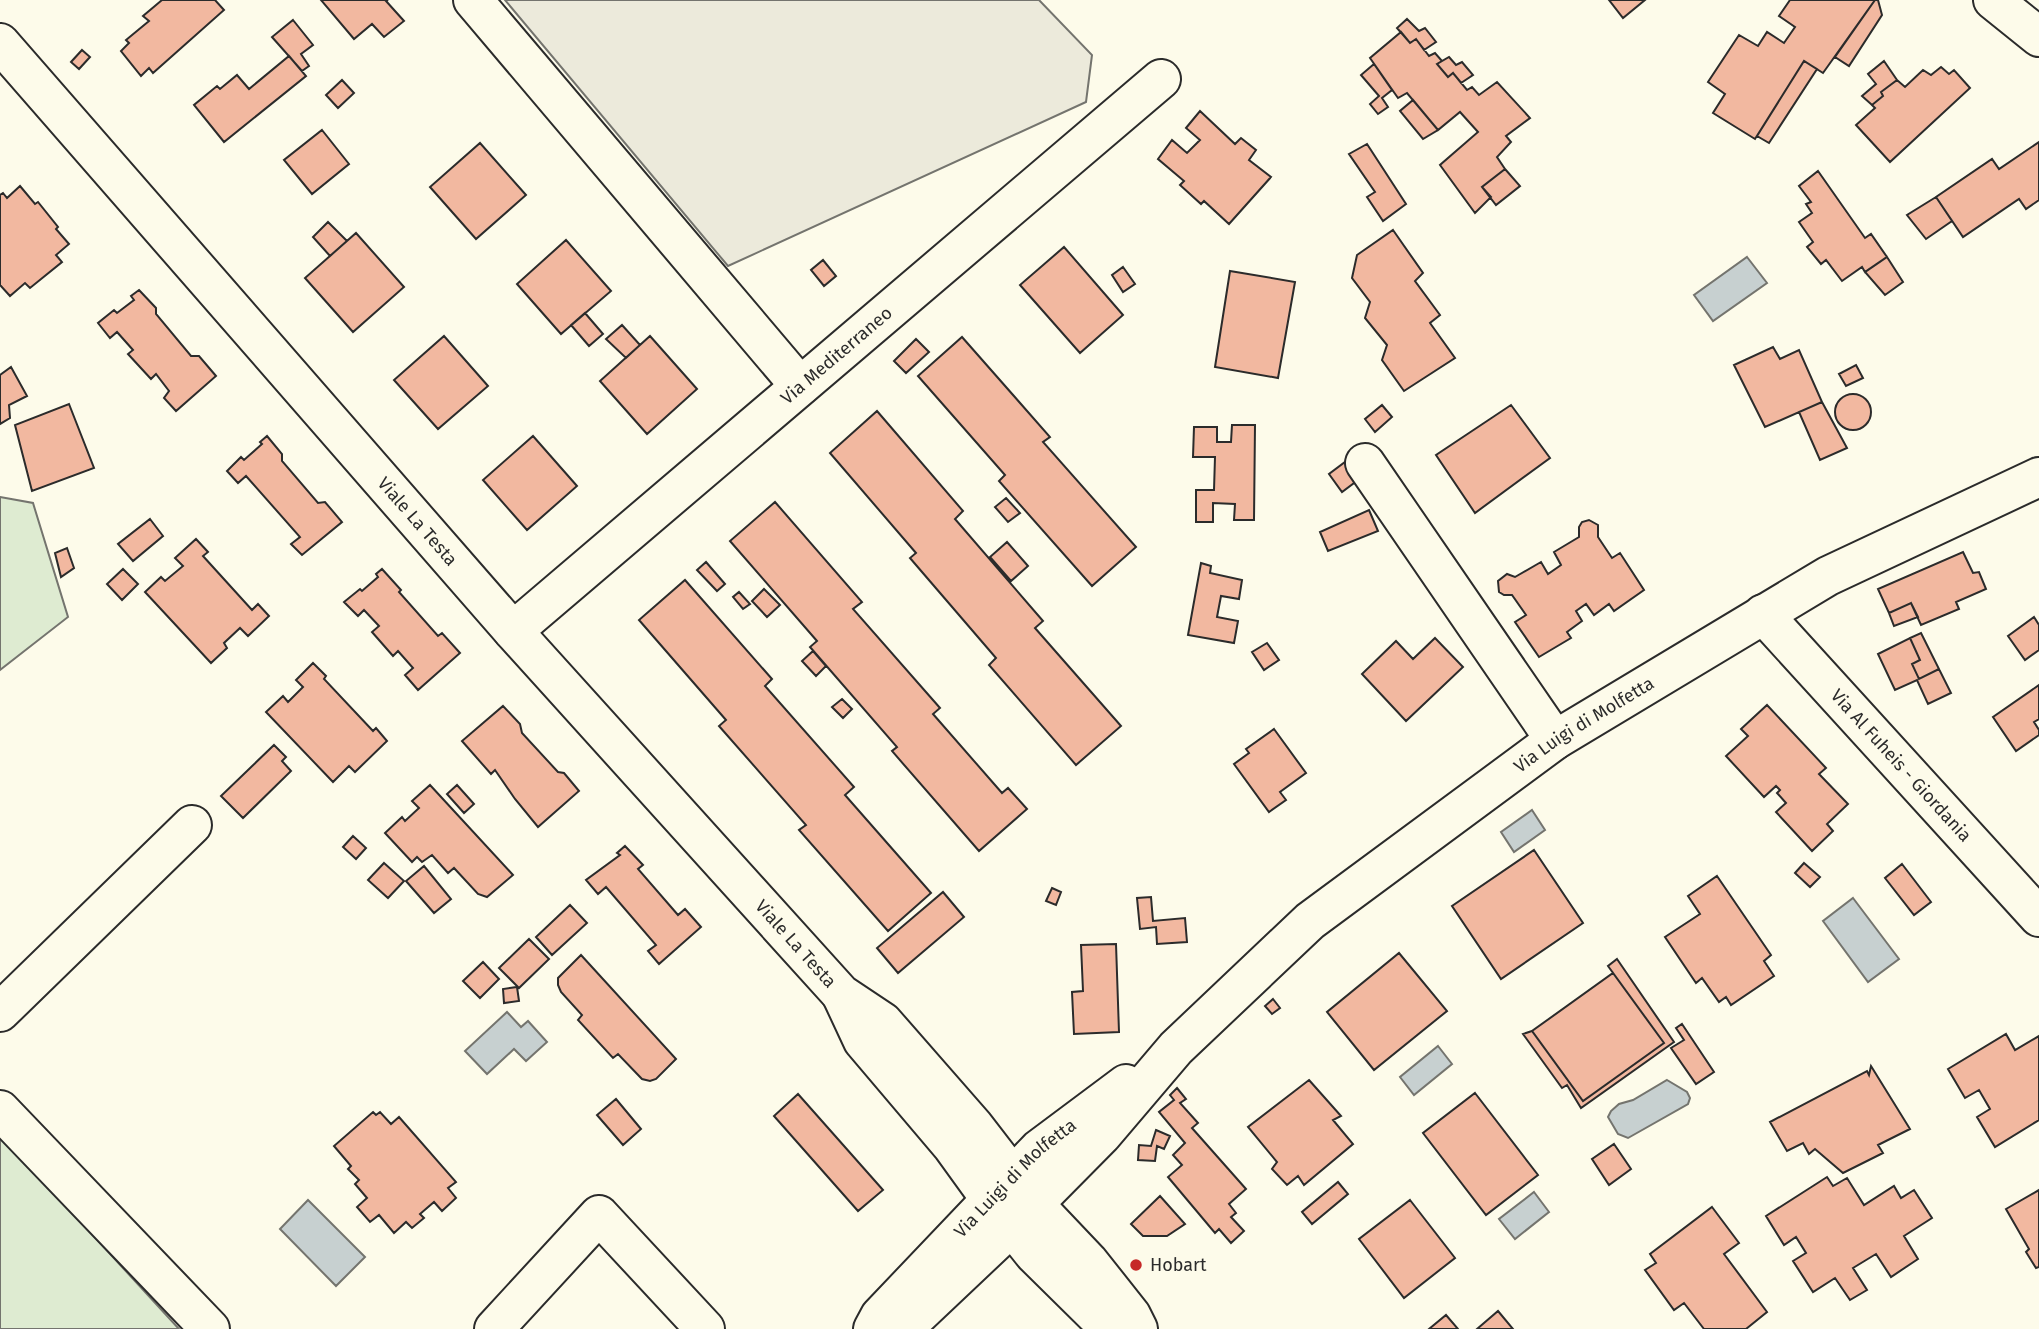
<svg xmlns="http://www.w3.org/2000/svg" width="2039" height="1329" font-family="'Fira Sans',sans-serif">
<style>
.green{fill:#deebd1;stroke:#74746e;stroke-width:2}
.parking{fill:#eceadb;stroke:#74746e;stroke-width:2}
.water{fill:#c7d0d0;stroke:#74746e;stroke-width:2}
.building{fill:#f2b8a0;stroke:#2b2b2b;stroke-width:2}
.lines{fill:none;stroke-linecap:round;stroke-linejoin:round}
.minor-casing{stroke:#2b2b2b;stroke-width:42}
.minor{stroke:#fdfbea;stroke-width:38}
.poi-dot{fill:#c62828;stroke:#fdfbea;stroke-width:2.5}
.labels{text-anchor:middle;stroke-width:5;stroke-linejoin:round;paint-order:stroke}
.street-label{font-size:18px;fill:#2b2b2b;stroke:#fdfbea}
.poi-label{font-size:18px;fill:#2b2b2b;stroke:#fdfbea;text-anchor:start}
</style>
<rect width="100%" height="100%" fill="#fdfbea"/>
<path class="green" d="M0,497L33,503L68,617L0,670Z
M0,1134L179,1329H0Z"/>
<path class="parking" d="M505,0H1039L1092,55L1086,102L728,266Z"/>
<path class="water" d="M1747,257L1767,283L1713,321L1694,295Z
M1532,810L1545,830L1514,852L1501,832Z
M1853,898L1899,959L1868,982L1823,921Z
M507,1012L521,1027L528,1021L547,1042L526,1061L514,1049L487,1074L465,1051Z
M1438,1046L1452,1064L1414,1095L1400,1077Z
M1667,1080L1687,1092L1690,1098L1688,1104L1628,1138L1618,1134L1608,1117L1611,1111L1619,1104L1633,1100Z
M1534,1192L1549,1212L1515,1239L1499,1219Z
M308,1200L365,1257L336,1286L280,1229Z"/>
<path class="building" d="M162,0H215L224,10L153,73L149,68L141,76L121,51L129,43L126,40L149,21L143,16Z
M321,0H388L386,1L404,21L384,37L372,24L354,39Z
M1609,0H1645L1623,18Z
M1790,0H1875L1823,73L1804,61L1755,139L1713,113L1725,94L1708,82L1739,35L1758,46L1767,32L1784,43L1795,27L1779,16Z
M1875,0H1878L1882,15L1849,66L1835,57Z
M1407,19L1419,31L1425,28L1436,42L1424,50L1416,39L1410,43L1397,28Z
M293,20L313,45L301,54L309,66L302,71L272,37Z
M1401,32L1410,43L1416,39L1429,56L1435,53L1442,61L1437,64L1448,77L1453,73L1467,90L1472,87L1479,95L1497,82L1530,118L1506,136L1511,142L1497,157L1505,169L1482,187L1491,197L1475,213L1440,165L1478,132L1460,112L1438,130L1407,93L1398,98L1370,58Z
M82,50L90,57L79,69L71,62Z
M289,56L306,76L224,142L194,105L217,86L220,89L237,75L249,89Z
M1449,57L1456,65L1462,62L1473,75L1461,83L1453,73L1448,77L1437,64Z
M1804,61L1817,69L1769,143L1757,136Z
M1884,61L1897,80L1881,92L1883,96L1872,105L1862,96L1876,84L1868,74Z
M1374,64L1392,90L1382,98L1388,107L1378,114L1370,104L1379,96L1361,75Z
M1941,67L1949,74L1954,70L1970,88L1890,162L1856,125L1875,108L1872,105L1883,96L1881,92L1897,80L1905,87L1923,70L1931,75Z
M342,80L354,93L338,108L326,95Z
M1413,100L1438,130L1423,139L1400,111Z
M1200,111L1235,144L1241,138L1256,150L1249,160L1271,177L1229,224L1204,201L1201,204L1180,185L1184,181L1158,159L1172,140L1187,153L1200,140L1186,128Z
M322,130L349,164L312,194L284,160Z
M2039,142V200L2026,209L2019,199L1963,237L1936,197L1992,159L1999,169Z
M480,143L526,195L476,239L430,187Z
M1367,144L1406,204L1383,221L1367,197L1375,192L1349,154Z
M1505,169L1520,186L1496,205L1482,187Z
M1818,171L1865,238L1871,234L1887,257L1865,272L1862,267L1842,281L1826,260L1821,264L1807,247L1813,242L1799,222L1812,213L1806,204L1811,202L1799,186Z
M20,186L35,204L38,202L58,227L56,229L69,244L56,255L62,262L30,288L25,283L10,296L0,285V195L3,193L7,198Z
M1936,197L1952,221L1926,239L1907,215Z
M328,222L347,241L330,256L313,237Z
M1393,230L1423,273L1415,281L1440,315L1430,323L1455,358L1404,391L1382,360L1387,345L1365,318L1370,302L1352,278L1357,255Z
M356,233L404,287L353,332L305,278Z
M566,240L611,291L561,334L517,284Z
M1064,247L1123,315L1080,353L1020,285Z
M1887,257L1903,282L1885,295L1865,272Z
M823,260L836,276L824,286L811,270Z
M1123,267L1135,284L1123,292L1112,275Z
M1230,271L1295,282L1278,378L1215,367Z
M139,290L156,308V314L191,356H199L216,376L176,411L164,398L169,391L156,374L151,379L128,354L133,350L117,332L110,338L98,323L114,310L117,313L134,300L131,296Z
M585,313L603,334L589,346L571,325Z
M622,325L640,345L626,358L606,339Z
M444,336L488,386L438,429L394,380Z
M650,336L697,389L647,434L600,381Z
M962,337L1050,437L1043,442L1136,547L1092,586L999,481L1005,475L918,376Z
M916,339L929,352L906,373L894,361Z
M1773,347L1780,359L1799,350L1822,402L1765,427L1734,365Z
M1856,365L1863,378L1846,386L1839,374Z
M11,367L27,396L9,405L10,418L0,424V375Z
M1835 412a18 18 0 1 1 36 0a18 18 0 1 1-36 0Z
M1822,402L1847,448L1820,460L1799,412Z
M69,404L94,468L32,491L15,425Z
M1382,405L1392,417L1375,432L1365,419Z
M1511,405L1550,458L1475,513L1436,455Z
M877,411L963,511L955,519L1043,621L1035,628L1121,726L1076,765L989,665L996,658L910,558L916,553L830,453Z
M1232,425H1255L1254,520H1234L1235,504L1213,503V522H1196V490H1214L1215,457H1193L1194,427H1217V442H1231Z
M267,436L282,454V461L318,503L325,502L342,522L302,555L291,544L300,537L246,476L238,483L227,471L241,457L244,460L262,444L260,442Z
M533,436L577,486L527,530L483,480Z
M1349,459L1362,477L1342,492L1329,474Z
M1006,498L1020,513L1008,522L995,507Z
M775,502L862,602L853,609L940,708L933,714L1002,793L1008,788L1027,809L979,851L892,751L897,747L810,647L817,641L730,541Z
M1369,510L1378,531L1328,551L1320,532Z
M150,519L163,536L133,561L118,544Z
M1589,520L1598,525V537L1612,558L1620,553L1644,590L1614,611L1609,604L1594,615L1586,604L1576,611L1582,621L1567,632L1571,638L1539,657L1515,622L1526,615L1512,595H1504L1499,592L1498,581L1507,574L1515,577L1541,562L1548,574L1561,565L1554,552L1579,537V527L1582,522Z
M196,539L208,552L203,556L252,610L258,604L269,616L248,636L240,628L224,643L227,648L211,663L145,592L161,577L165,581L183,566L175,558Z
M1007,542L1028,566L1011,581L990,557Z
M67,548L74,568L61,577L55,553Z
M1963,552L1973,573L1979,572L1986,589L1956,602L1959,609L1921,625L1911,603L1889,613L1878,589Z
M706,562L725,584L717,591L697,570Z
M1201,563L1211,566L1210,573L1242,580L1239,599L1221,596L1217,617L1238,621L1234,643L1188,635Z
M123,569L138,584L122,600L107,584Z
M382,569L401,590L399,592L438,636L442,633L460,653L418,690L405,675L413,668L398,651L393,656L372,632L379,626L364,610L358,616L344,602L360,589L362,591L378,577L376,574Z
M685,580L772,679L765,686L854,787L845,795L931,893L888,931L799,830L806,825L719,726L726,720L639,620Z
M764,589L780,605L767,617L752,601Z
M739,592L750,604L743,609L733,597Z
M1911,603L1918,617L1894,626L1889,613Z
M2034,617L2039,625V650L2025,660L2008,636Z
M1921,633L1939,669L1919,679L1912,664L1920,660L1910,638Z
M1435,638L1463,667L1406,721L1362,674L1396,641L1413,659Z
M1910,638L1920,660L1912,664L1919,679L1939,669L1951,693L1928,704L1917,680L1895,690L1878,654Z
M1267,643L1279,660L1264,670L1252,652Z
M813,651L826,666L816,676L802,661Z
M313,663L326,676L324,679L373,731L376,728L387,741L355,772L349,766L333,782L266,712L283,696L288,702L303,687L296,680Z
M2039,685V719L2034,722L2039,730V735L2016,751L1993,717Z
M842,699L852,709L843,718L832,707Z
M1767,705L1826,768L1819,774L1848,804L1827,824L1833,831L1812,851L1776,812L1786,803L1777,793L1780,790L1776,786L1764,797L1726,756L1748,736L1741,729Z
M503,706L520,724L522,733L558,772L564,773L579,791L538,827L515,799L495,770L491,774L462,741Z
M1274,729L1306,773L1280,792L1286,800L1269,812L1234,764L1249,753L1246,749Z
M274,745L286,757L282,761L291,771L243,818L221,796Z
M430,785L513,875L487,897L478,894L454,868L448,873L432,855L422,862L417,857L412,862L385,833L402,817L405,821L419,808L412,801Z
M457,785L474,804L464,813L447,794Z
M353,836L366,848L356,859L343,847Z
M625,846L643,865L638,869L678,915L685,909L701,927L659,964L648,951L656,945L606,887L598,894L586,880L620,855L617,853Z
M1534,850L1583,923L1501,979L1452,906Z
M384,863L404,881L388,898L368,880Z
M1804,863L1820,877L1810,887L1795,873Z
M1902,864L1931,902L1914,915L1885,878Z
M424,866L451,899L434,913L406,881Z
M1717,876L1771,955L1764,961L1774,976L1731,1005L1726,997L1719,1002L1702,978L1696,983L1665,937L1700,914L1688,896Z
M1052,888L1061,892L1056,905L1046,901Z
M943,892L964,917L898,973L877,948Z
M1151,897L1153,921L1185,918L1187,942L1157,944L1156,927L1140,929L1137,898Z
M570,905L587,923L552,955L536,937Z
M529,939L549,959L519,988L499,968Z
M1116,944L1119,1032L1074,1034L1072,992L1083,991L1081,945Z
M1399,953L1447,1011L1374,1070L1327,1012Z
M581,955L676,1059L656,1079L650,1081L642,1079L618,1054L613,1058L578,1020L582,1015L561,992L558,985V978Z
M1617,959L1674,1042L1581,1108L1567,1085L1562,1088L1523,1034L1532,1031L1583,1101L1664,1043L1608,966Z
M483,962L499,979L480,998L463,981Z
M1613,973L1664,1043L1583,1101L1532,1031Z
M517,987L519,1001L504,1003L503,989Z
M1273,999L1280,1008L1272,1014L1265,1006Z
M1682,1024L1714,1072L1696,1084L1671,1048L1684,1040L1676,1028Z
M2006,1034L2015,1050L2039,1036V1120L1995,1147L1977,1117L1990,1109L1979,1090L1965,1098L1948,1069Z
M1871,1066L1910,1129L1878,1145L1883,1153L1843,1173L1815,1149L1809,1154L1803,1143L1787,1151L1770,1122L1867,1071L1869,1075Z
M1309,1080L1341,1116L1333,1120L1353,1144L1304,1185L1298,1176L1287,1185L1272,1169L1277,1162L1248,1127Z
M1177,1088L1186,1099L1180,1103L1198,1123L1192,1128L1246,1189L1229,1204L1236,1213L1231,1217L1244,1231L1231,1243L1219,1229L1215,1233L1168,1177L1182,1165L1173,1155L1185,1143L1159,1112L1174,1100L1170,1095Z
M1475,1093L1538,1175L1486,1215L1423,1133Z
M798,1094L883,1190L858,1211L774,1116Z
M616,1099L641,1129L623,1145L597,1115Z
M373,1112L376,1115L380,1112L391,1124L399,1117L456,1182L448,1188L456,1198L442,1211L434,1202L420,1214L424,1218L412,1228L406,1222L394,1233L379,1215L370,1222L357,1207L367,1198L355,1184L359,1180L348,1169L351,1166L334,1146Z
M1156,1130L1170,1136L1164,1149L1157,1146L1155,1161L1138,1160L1139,1145L1151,1146Z
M1614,1144L1631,1169L1609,1185L1592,1159Z
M1827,1177L1833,1186L1847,1178L1864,1205L1894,1186L1901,1198L1914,1190L1932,1218L1904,1236L1918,1259L1891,1277L1876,1254L1853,1268L1867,1290L1850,1300L1835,1278L1813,1292L1793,1261L1806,1253L1796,1237L1784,1245L1766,1216Z
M1338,1182L1348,1194L1312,1224L1302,1212Z
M2039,1190V1267L2036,1268L2026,1252L2029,1249L2006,1209Z
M1160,1196L1185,1224L1167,1236H1143L1131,1224Z
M1410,1200L1455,1258L1404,1298L1359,1239Z
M1712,1207L1739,1243L1724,1254L1767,1312L1746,1329H1704L1684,1303L1674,1310L1645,1270L1656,1263L1650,1254Z
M1498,1311L1513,1329H1477Z
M1446,1315L1458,1329H1429Z"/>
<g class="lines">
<defs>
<g id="minor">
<path d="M473,0L800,386"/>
<path d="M1993,0L2039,37"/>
<path id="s1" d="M0,43L513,631L841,994L883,1022L974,1126L1034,1204L1089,1262L1131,1315L1138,1329"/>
<path d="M1365,463L1555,740"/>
<path id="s2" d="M1763,614L2039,917"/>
<path id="s3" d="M513,631L1161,79"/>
<path d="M842,996L863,1041L952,1146L991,1200L1034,1254L1110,1329"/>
<path d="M0,1012L192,825"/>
<path d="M0,1110L210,1329"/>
<path d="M494,1329L599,1215L705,1329"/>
<path id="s4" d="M873,1329L880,1316L1039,1149L1126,1084"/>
<path id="s5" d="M903,1329L1012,1226L1102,1135L1176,1048L1310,921L1555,740L1828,576L2039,477"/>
</g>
</defs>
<use href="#minor" class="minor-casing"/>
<use href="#minor" class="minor"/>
</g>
<circle class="poi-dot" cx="1136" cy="1265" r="7"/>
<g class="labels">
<g class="street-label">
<text dy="6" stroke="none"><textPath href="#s3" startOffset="425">Via Mediterraneo</textPath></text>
<text dy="6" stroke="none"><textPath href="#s1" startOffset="635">Viale La Testa</textPath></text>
<text dy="6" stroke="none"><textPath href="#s5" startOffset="914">Via Luigi di Molfetta</textPath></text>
<text dy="6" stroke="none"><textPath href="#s2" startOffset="205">Via Al Fuheis - Giordania</textPath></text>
<text dy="6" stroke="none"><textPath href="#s1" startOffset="1202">Viale La Testa</textPath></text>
<text dy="6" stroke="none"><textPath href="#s4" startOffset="208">Via Luigi di Molfetta</textPath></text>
</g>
<g class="poi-label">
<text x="1150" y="1271">Hobart</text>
</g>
</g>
</svg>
